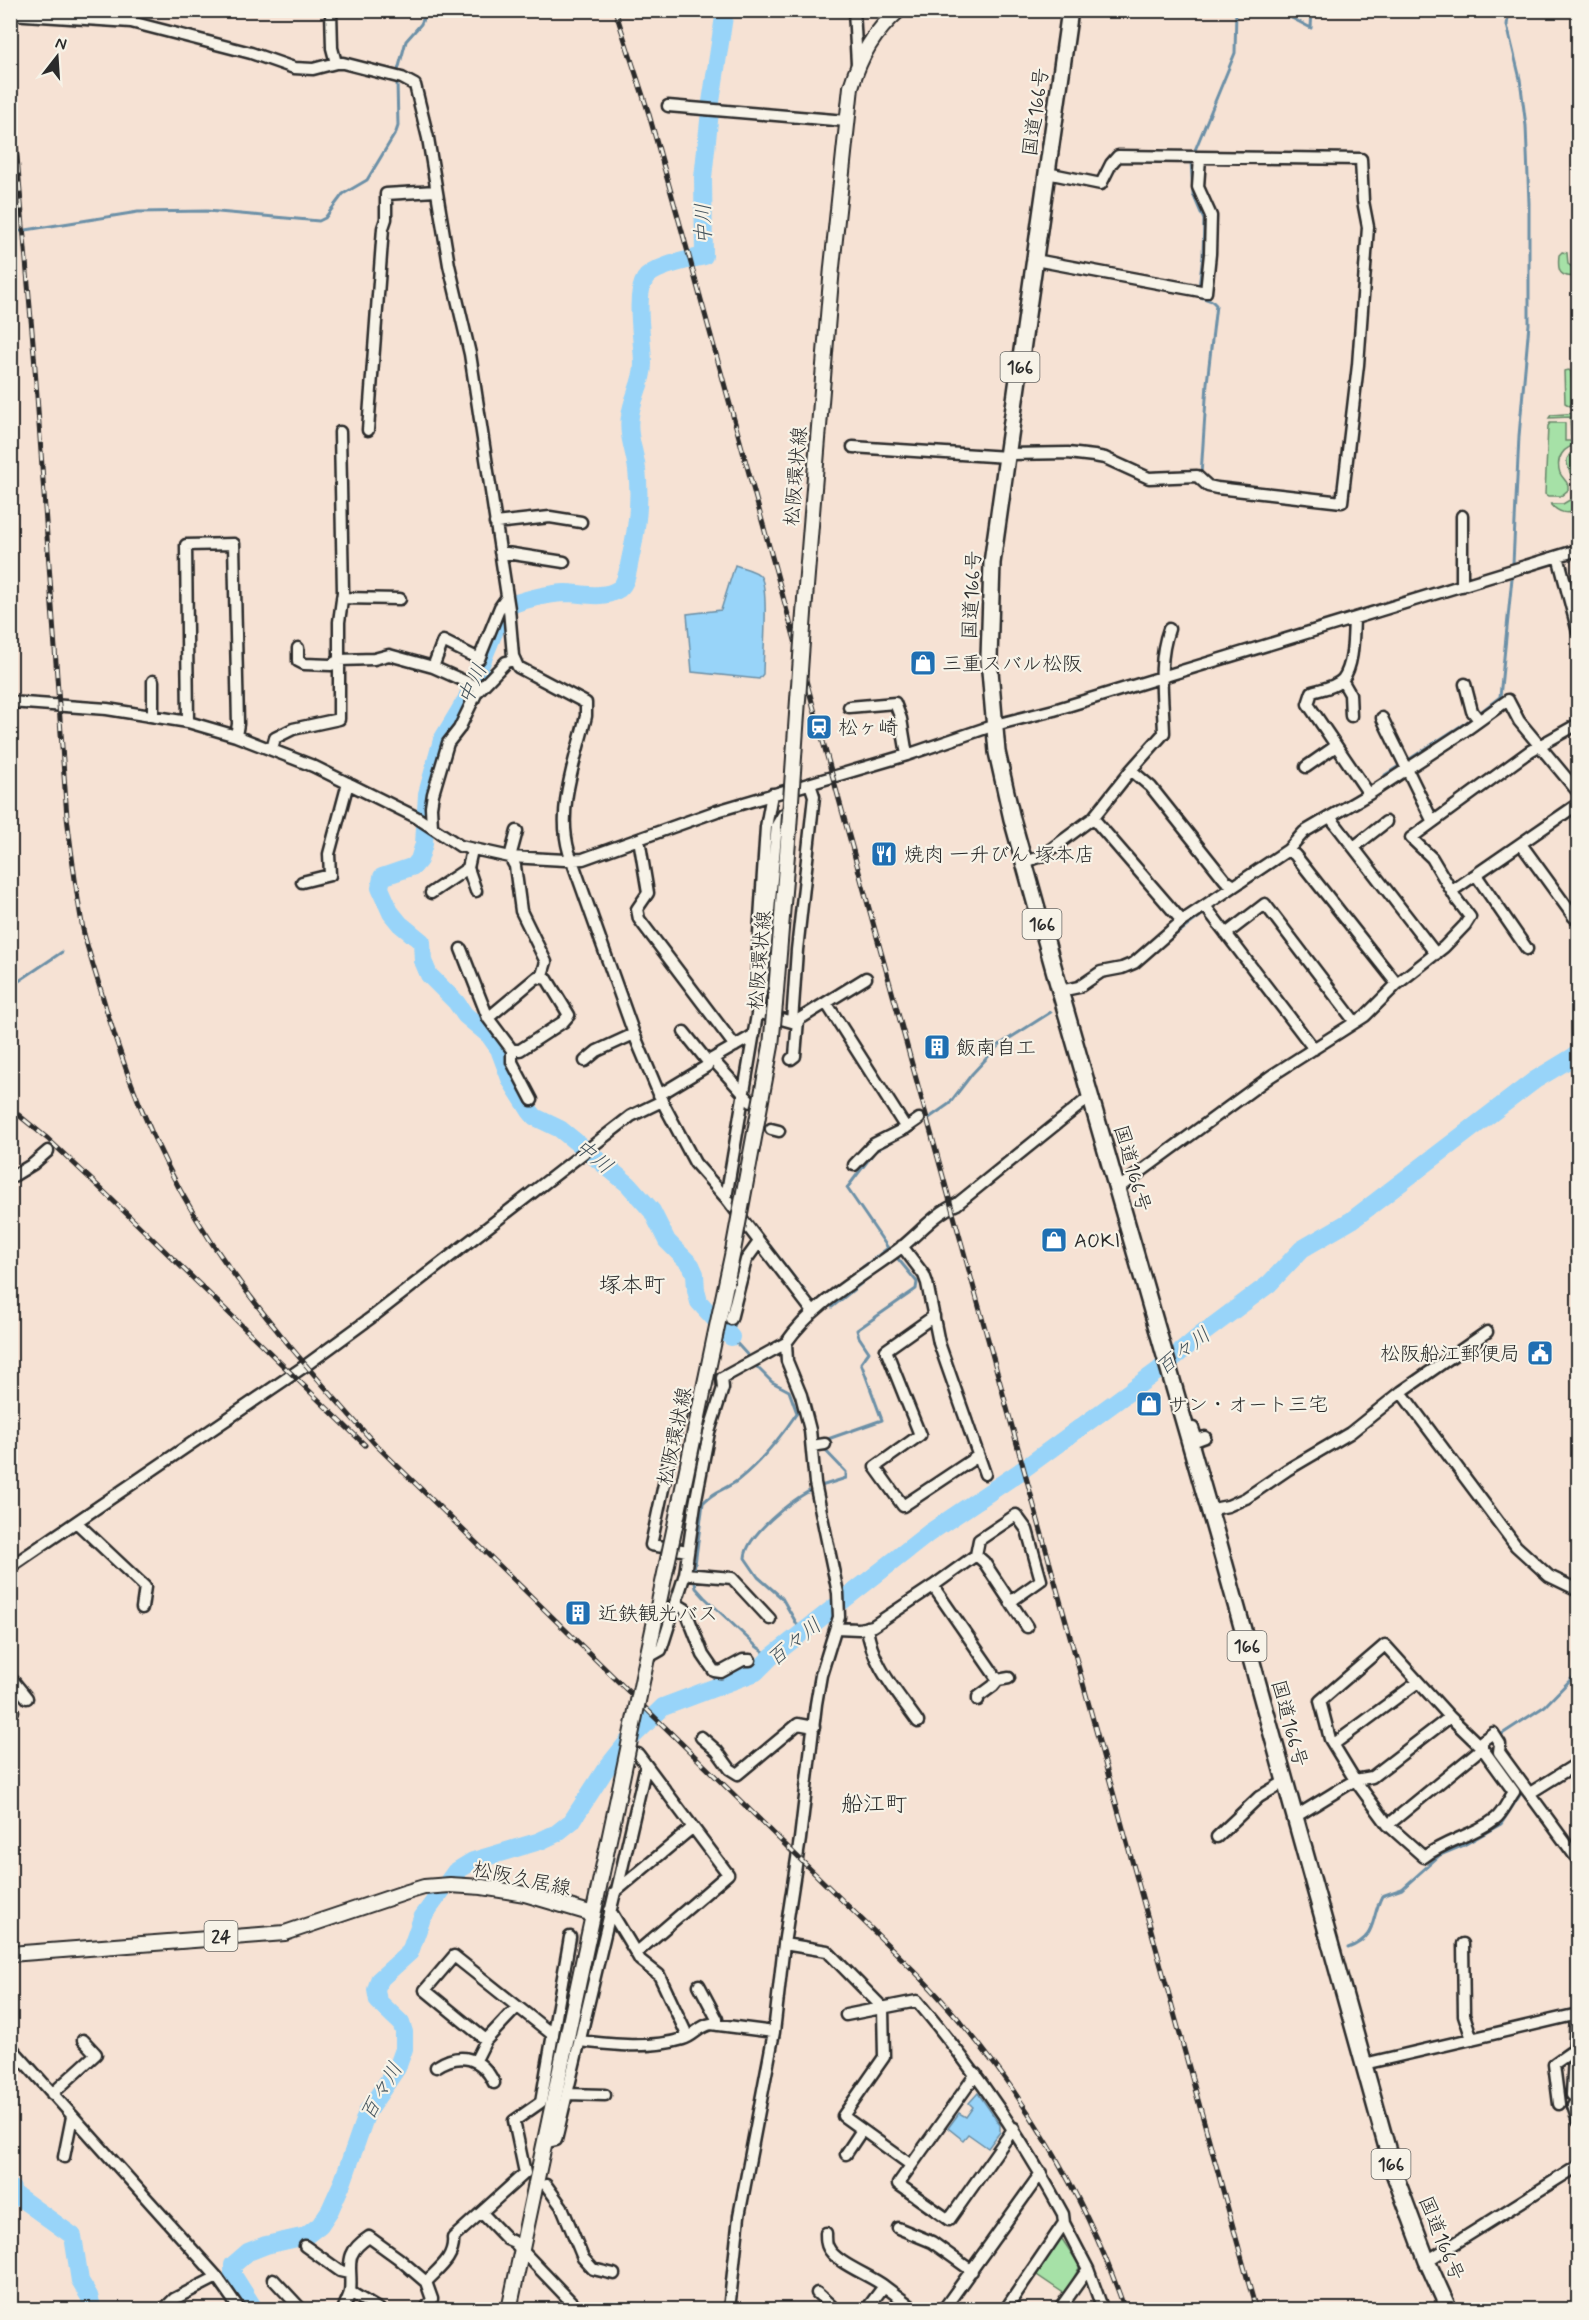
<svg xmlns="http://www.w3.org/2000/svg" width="1589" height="2320" font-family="Mynerve,'Klee One',sans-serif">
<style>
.green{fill:#a6e1a7;stroke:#688669;stroke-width:1.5}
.water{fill:#98d4f9;stroke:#6c90a7;stroke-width:1.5}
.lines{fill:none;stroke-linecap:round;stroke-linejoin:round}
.stream{stroke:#6c90a7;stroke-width:3}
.river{stroke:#98d4f9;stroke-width:18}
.minor-tunnel{stroke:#cdbdb2;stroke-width:10;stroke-dasharray:10 5;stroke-linecap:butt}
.minor-casing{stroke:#2b2b2b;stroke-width:15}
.major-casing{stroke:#2b2b2b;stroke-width:18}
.highway-casing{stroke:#2b2b2b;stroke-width:20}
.minor{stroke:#f7f3e8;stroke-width:10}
.major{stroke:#f7f3e8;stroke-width:14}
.highway{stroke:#f7f3e8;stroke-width:15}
.rail-casing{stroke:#2b2b2b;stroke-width:5}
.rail{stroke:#f7f3e8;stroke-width:3;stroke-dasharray:9;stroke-linecap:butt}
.major-bridge-casing{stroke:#2b2b2b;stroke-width:18;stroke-linecap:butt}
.major-bridge{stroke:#f7f3e8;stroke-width:14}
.labels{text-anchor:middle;stroke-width:4.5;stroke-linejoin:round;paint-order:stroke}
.shield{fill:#f7f3e8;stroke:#686764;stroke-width:1.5}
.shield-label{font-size:18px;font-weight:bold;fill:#2b2b2b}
.street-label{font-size:20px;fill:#2b2b2b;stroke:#f7f3e8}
.poi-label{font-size:20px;fill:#2b2b2b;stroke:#f7f3e8;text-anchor:start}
.water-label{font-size:21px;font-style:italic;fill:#46555e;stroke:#f7f3e8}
.quarter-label{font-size:22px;fill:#2b2b2b;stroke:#f7f3e8}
</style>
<rect width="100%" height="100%" fill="#f6e2d4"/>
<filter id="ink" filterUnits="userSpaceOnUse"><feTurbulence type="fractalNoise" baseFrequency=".0167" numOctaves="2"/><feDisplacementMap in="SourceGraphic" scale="12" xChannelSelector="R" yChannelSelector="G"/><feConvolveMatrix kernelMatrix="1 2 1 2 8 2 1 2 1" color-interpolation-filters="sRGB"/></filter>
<g filter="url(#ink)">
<path class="green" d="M1562,252L1567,253L1568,264L1578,271V277C1560,277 1557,273 1559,255Z
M1569,370L1571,372L1573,403L1570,406L1565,403L1564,371Z
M1578,413V435H1571L1570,417L1549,418L1551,415Z
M1550,423H1565V441H1578V445C1564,446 1555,458 1560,473C1563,480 1569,481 1568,490L1561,496H1548L1545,494L1548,426Z
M1578,452V511C1567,514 1559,514 1551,504H1563L1573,498C1579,474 1566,476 1567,459L1570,454Z
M1060,2236L1080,2266L1065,2294L1034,2273Z"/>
<path class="water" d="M735,565C742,568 757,570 761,577C769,592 763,654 763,674L759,679L692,672L687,614L721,610Z
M978,2093L1000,2125V2132L988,2148L968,2134L963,2140L948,2128L959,2113L966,2117L973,2107L969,2103Z"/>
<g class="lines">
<path class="stream" d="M1276,10L1311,28L1312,10
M1509,10L1507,25L1520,79L1526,126L1529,203V324L1519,436L1513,564
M397,74L406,41L421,24L427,10
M1193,155L1235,53L1236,10
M1191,161L1193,194L1204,220L1203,256L1198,296L1212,301L1216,305L1207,383L1201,475
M26,230L138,212L207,211L319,221L325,218L343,194L367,180L396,132L398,126L397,81
M10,231H20
M1478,714L1500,697L1512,578
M1384,780L1385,775L1473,718
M1361,805L1381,793L1382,790
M1211,908L1276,865
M1163,944L1206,912
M1122,973L1135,968
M10,987L62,952
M916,1127L949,1104L972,1074L999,1045L1051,1012
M770,1246L807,1294
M863,1267L888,1248L847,1188L875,1151L898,1138
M832,1307L869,1277
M736,1320L731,1337L751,1359
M825,1440L882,1420L861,1363L869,1352L859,1337L857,1330L916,1289L917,1282L894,1254
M821,1486L846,1478V1472L822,1447
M694,1572L703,1503C713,1491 727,1489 738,1480C762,1461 780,1438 797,1413L789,1391L772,1382L755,1365
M694,1578L696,1588L704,1597L756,1646L771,1657
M802,1633L782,1598L758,1577L745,1558C746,1535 791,1501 811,1490
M1502,1734L1545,1706L1578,1672
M1348,1948C1378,1937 1370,1919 1382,1896L1402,1889L1440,1855L1464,1845L1501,1824L1522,1792
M223,2280L233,2275"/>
<path class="river" d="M725,10L711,102L703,178L704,256C689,260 653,266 645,279C634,296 643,342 643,364C643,383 632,398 630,416C627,436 635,451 637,470C641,501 637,530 630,560C628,569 627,583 619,589C602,600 583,593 565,593C546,594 521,600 504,608L466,700L442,740L427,794L424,844L419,860L414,866L382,877L380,888L391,913L400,924L422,942L423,961L429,975L456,1002L465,1015L489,1035L499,1049L511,1081L530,1111L535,1117L560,1129L628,1184L652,1211L667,1241L691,1265L695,1274L696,1290L699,1302L731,1337
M12,2189L13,2193L73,2236L80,2281L89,2296L93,2310
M255,2310L233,2275V2265L248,2252L266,2245L306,2236L320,2225L330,2210L343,2181L367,2112L397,2068L404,2049V2032L401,2023L378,2001L376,1990L379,1980L410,1952L422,1918L455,1872L473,1861L540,1841L557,1833L572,1821L605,1770L629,1740L663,1707L756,1672L771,1657L929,1533L1018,1473L1159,1370L1202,1334L1269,1284L1302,1249L1352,1220L1535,1080L1578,1054"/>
<path class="minor-tunnel" d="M687,1399L722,1378
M570,1937L604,1945"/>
<defs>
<path id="minor" d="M331,10L332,48L336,63
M854,10L857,64
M10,14L131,22L251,53L294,68L313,69L336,63H343L402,78L415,85L428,138L449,265L470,354L509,609L513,656L518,667L586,703V716C576,759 556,808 569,852L634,1034L662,1101L695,1163L726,1198L813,1312
M668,106L846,121
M1035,260L1206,292L1210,254L1211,216L1198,187L1200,158
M368,430L383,228L386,219V194L436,191
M853,447L1007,457
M1008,454L1068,453L1094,456L1105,458L1149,478L1197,476L1208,486L1217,488L1342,502L1358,365L1368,227L1363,201L1361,159L1118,156L1111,164L1101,184L1047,173
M1462,516V586
M495,523L550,517L581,522
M500,552L564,562
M1558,556L1578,632
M342,598L400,599
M1354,619C1353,637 1354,664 1343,679C1336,687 1322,689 1312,692L1308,704L1369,794L1462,733L1508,700L1519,721L1578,792
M298,648V661L304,664L331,665L339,660L374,659L389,655L433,667L480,688
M433,667L443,641L479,659L500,607L507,597
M1342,680L1350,694L1351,716
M1465,684L1472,711L1479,720
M10,702L107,709L188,722L236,736L313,766L416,817L460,846L510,857L565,860L583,859L717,811L907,755L995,725L1054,710L1578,550
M849,707L895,703L901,719L907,755
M153,715V681
M1382,718L1433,822
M188,722L186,545L234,544L238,724L236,736
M272,749L275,738L293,729L339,719V622L343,592L340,432
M1306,767L1336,746
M1131,770L1151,787L1225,880L1234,886
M1330,817L1436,954
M1093,818L1182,921
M432,827L431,807L433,794L448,743L459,729L477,692L506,662L514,660
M517,831L510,857L515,866L521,911L546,962L541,978
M639,839L648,893L637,909L639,919L735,1046
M1521,844L1574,917
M1354,847L1386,822
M1288,850L1295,855L1397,984
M1025,862L1042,856L1093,818L1131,770L1164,733C1163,698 1157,662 1169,629
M468,868L476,891
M1476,875L1527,949
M302,882L330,875L329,854L348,783
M1452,891L1578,804
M431,893L468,868L472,850
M1205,906L1314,1049
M1226,934L1265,904L1355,1022
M461,949L488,1018
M756,979L766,827L772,794
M1060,991L1079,987L1101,972L1122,968L1134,963L1182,921L1288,850L1304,832L1369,794
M827,1004L906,1128L874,1144L854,1165
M757,1012L792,1022L798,1020L866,978
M792,1022L797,950L814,796L810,784
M684,1032L708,1062
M512,1050L488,1018L537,977L547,979L569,1015L563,1022L520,1050H512V1062L532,1100
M791,1059L795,1056L798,1020
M585,1061L597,1051L634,1034
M659,1095L707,1066L708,1062L712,1059
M751,1102L712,1059L754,1035V1031
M906,1128L919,1119
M771,1129L779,1131
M10,1178L33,1164L48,1151
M1117,1189L1271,1076L1365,1016L1397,984L1444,947L1465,925L1470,917L1457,900L1432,858L1411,838L1530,751L1578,724
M726,1198L762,985L777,825L783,815L791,809
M902,1246L924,1275L927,1283L939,1343L985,1474
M934,1316L886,1350L920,1435L875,1467L903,1506L978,1456
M731,1319L746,1260L759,1242
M1401,1392L1516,1546L1549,1576L1578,1590
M687,1399L676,1428L651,1545L688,1551
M1193,1428L1197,1440L1205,1437
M812,1446L825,1444
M1208,1510L1228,1506L1246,1498L1287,1470L1350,1433L1401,1392L1487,1332
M76,1522L145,1587L142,1608
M976,1555L984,1562L1027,1627
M10,1567L305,1366L372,1317L631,1116L662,1101
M685,1574L732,1578L770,1619
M675,1603L685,1609L703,1655L714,1671L721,1672L743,1660H750
M867,1627C871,1664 897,1692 918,1722
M836,1628L859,1629L873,1626L933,1586
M1385,1645L1450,1717L1482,1748L1514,1792C1508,1800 1503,1813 1495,1819C1473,1836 1446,1840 1424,1857L1388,1825L1355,1780L1330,1739L1320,1701Z
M647,1658L661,1650L685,1574L695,1504L709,1432L723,1388L722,1378L786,1343
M10,1677L27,1698
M998,1680L933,1586L976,1555L979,1540L1016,1515L1027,1530L1041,1580L1010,1602
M978,1700V1697L993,1686L998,1680L1009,1678
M10,1708L13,1711
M701,1737L717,1751L730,1769L738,1774L798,1724L814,1727
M1334,1744L1418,1682
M1530,1793L1578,1763
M1295,1817L1355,1780L1372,1777L1450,1717
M1388,1825L1482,1748V1741L1493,1733L1500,1744L1499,1752L1578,1860
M1217,1837L1259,1797L1284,1782
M617,1890L646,1765
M610,1910L636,1953L728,1874L638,1754
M784,1944L827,1951L883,2008L884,2057L843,2116L911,2165
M1463,1944L1464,2015L1472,2039
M636,1953L640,1960L659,1975L688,2037
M699,1985L717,2019V2025
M517,2007L486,2040L425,1990L454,1956L553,2035
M846,2015L917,2001C974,2068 1021,2136 1063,2214L1064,2223L1088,2269L1103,2310
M580,2041C613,2045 650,2049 683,2039C694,2036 699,2026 711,2024L774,2032
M10,2046L217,2277L240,2310
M476,2060L486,2040
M1364,2064L1578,2014
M436,2067C460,2051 482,2057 494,2083
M976,2074L898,2184L949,2220L1014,2128
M52,2094L96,2054L83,2040
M567,2094L605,2095
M1572,2095L1576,2015
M1578,2099L1573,2106L1578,2121
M1559,2104L1554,2064L1574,2050
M544,2143L556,2140L615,1892L692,1828
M846,2154L862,2130
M64,2157L72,2117
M546,2185L562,2207L583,2258L593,2269L614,2274
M482,2213L507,2239L514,2242L579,2310
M898,2228L932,2242L972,2271
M826,2233C826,2237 826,2244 828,2247C835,2263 870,2275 884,2286
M305,2246L340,2271L349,2273
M1427,2261L1578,2166
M273,2279L302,2310
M426,2282C438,2269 455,2258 453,2238L525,2173L514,2121L541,2102L570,1937
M350,2292L380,2310
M817,2293L836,2310
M163,2310L174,2299L217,2277
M343,2310C345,2304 349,2297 350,2292C353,2267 341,2255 369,2237L398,2258L426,2282L432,2299L425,2310
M729,2310L739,2216L774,2032L784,1944L800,1839L816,1704L821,1675L839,1617L838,1593L815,1483L810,1430L801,1395L787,1361L786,1343C815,1301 863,1277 903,1246C920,1232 937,1212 957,1204L1091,1096
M866,2310L884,2286L916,2310
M943,2310L1041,2173
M1005,2310L1064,2223
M1059,2310L1088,2269"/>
<path id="major" d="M805,599L832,267L851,87C860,56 874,32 899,10
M775,1004L789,829
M715,1336L733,1251
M643,1677L667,1564
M10,1954L285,1933L404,1893L424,1887L450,1885L482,1887L525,1894L593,1914
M509,2310L620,1788"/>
<path id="highway" d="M1070,10L992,563L989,659L997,752L1012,819L1060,991L1218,1540L1394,2173L1427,2261L1449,2310"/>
</defs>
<use href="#minor" class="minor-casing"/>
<use href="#major" class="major-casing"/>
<use href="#highway" class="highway-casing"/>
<use href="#minor" class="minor"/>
<use href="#major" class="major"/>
<use href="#highway" class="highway"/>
<defs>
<path id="rail" d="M615,10L648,111L687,249L1256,2310
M10,75L34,354L67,817C72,856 76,895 84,934C89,953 95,972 101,991C126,1080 161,1166 212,1243C261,1316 318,1380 376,1445L890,1947C906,1963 923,1979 938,1996C1020,2086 1086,2195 1125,2310
M10,1108L48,1139L98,1186L365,1445"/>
</defs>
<use href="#rail" class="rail-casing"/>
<use href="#rail" class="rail"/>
<defs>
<path id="major-bridge" d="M789,829L805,599
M733,1251L771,1046L775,1004
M667,1564L715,1336
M620,1788L643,1677"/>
</defs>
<use href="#major-bridge" class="major-bridge-casing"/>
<use href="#major-bridge" class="major-bridge"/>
</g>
</g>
<defs>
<symbol id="shop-square" viewBox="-11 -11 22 22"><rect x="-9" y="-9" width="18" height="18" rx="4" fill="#1f6fb2" stroke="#f7f3e8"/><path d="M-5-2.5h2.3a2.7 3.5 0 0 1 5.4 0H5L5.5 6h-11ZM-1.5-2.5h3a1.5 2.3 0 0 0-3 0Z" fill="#fff"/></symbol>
<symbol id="station-square" viewBox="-11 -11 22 22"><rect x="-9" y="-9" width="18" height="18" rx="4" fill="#1f6fb2" stroke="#f7f3e8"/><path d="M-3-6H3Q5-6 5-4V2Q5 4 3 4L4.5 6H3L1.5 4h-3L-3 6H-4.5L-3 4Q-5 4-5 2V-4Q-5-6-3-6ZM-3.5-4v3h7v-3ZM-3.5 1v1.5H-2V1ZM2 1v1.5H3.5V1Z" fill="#fff"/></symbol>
<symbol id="restaurant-square" viewBox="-11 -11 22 22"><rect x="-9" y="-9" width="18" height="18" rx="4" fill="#1f6fb2" stroke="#f7f3e8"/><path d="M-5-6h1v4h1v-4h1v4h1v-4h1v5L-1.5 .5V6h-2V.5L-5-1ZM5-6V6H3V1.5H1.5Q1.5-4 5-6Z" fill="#fff"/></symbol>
<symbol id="building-square" viewBox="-11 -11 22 22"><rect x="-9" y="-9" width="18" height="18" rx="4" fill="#1f6fb2" stroke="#f7f3e8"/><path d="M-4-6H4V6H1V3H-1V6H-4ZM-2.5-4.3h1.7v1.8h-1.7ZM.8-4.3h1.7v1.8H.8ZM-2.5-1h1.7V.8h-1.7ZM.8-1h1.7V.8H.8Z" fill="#fff"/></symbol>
<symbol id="civic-square" viewBox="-11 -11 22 22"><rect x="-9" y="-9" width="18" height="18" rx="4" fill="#1f6fb2" stroke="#f7f3e8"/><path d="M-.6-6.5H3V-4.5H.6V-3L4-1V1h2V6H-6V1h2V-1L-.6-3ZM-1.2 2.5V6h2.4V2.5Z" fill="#fff"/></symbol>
</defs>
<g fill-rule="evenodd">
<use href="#shop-square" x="908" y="648" width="30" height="30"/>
<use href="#station-square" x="804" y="712" width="30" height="30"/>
<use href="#restaurant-square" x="869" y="839" width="30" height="30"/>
<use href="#building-square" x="922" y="1032" width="30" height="30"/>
<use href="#shop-square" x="1039" y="1225" width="30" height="30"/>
<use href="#civic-square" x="1525" y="1338" width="30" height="30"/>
<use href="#shop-square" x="1134" y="1389" width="30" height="30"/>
<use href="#building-square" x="563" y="1598" width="30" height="30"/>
</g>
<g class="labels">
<g class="shield">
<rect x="1000.5" y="352" width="39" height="30" rx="4.5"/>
<rect x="1022.5" y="909" width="39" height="30" rx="4.5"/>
<rect x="1227.5" y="1631" width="39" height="30" rx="4.5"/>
<rect x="204.5" y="1921" width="33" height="30" rx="4.5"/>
<rect x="1371.5" y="2149" width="39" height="30" rx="4.5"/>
</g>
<g class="shield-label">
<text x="1020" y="373">166</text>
<text x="1042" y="930">166</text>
<text x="1247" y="1652">166</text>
<text x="221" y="1942">24</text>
<text x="1391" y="2170">166</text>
</g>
<g class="street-label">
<text transform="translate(1035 112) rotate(-82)" y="7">国道166号</text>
<text transform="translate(795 476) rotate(-85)" y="7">松阪環状線</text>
<text transform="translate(971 595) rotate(-87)" y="7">国道166号</text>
<text transform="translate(759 960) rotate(-85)" y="7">松阪環状線</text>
<text transform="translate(1133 1168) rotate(74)" y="7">国道166号</text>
<text transform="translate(674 1436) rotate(-78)" y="7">松阪環状線</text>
<text transform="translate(1290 1723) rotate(75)" y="7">国道166号</text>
<text transform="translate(522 1878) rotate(12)" y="7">松阪久居線</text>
<text transform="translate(1442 2238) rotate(68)" y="7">国道166号</text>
</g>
<g class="poi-label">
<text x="942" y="670">三重スバル松阪</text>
<text x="838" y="734">松ヶ崎</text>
<text x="904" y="861">焼肉 一升びん 塚本店</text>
<text x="956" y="1054">飯南自工</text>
<text x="1074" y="1247">AOKI</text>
<text x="1520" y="1360" text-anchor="end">松阪船江郵便局</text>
<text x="1168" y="1411">サン・オート三宅</text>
<text x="598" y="1620">近鉄観光バス</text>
</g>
<g class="water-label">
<text transform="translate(703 224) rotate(-91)" y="7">中川</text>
<text transform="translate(472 684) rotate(-66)" y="7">中川</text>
<text transform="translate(594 1156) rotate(39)" y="7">中川</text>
<text transform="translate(1183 1351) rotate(-38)" y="7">百々川</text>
<text transform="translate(794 1642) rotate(-39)" y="7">百々川</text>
<text transform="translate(381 2091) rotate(-60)" y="7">百々川</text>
</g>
<g class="quarter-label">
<text x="632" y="1292">塚本町</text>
<text x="874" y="1811">船江町</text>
</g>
</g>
<rect width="1589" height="2320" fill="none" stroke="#f7f3e8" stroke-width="36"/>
<rect x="18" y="18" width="1553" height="2284" fill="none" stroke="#2b2b2b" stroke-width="2" filter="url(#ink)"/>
<g transform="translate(57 57) rotate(17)" stroke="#f7f3e8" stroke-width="4.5" paint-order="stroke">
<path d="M0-4.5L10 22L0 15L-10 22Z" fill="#2b2b2b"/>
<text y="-9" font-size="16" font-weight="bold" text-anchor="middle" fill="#2b2b2b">N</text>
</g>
</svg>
